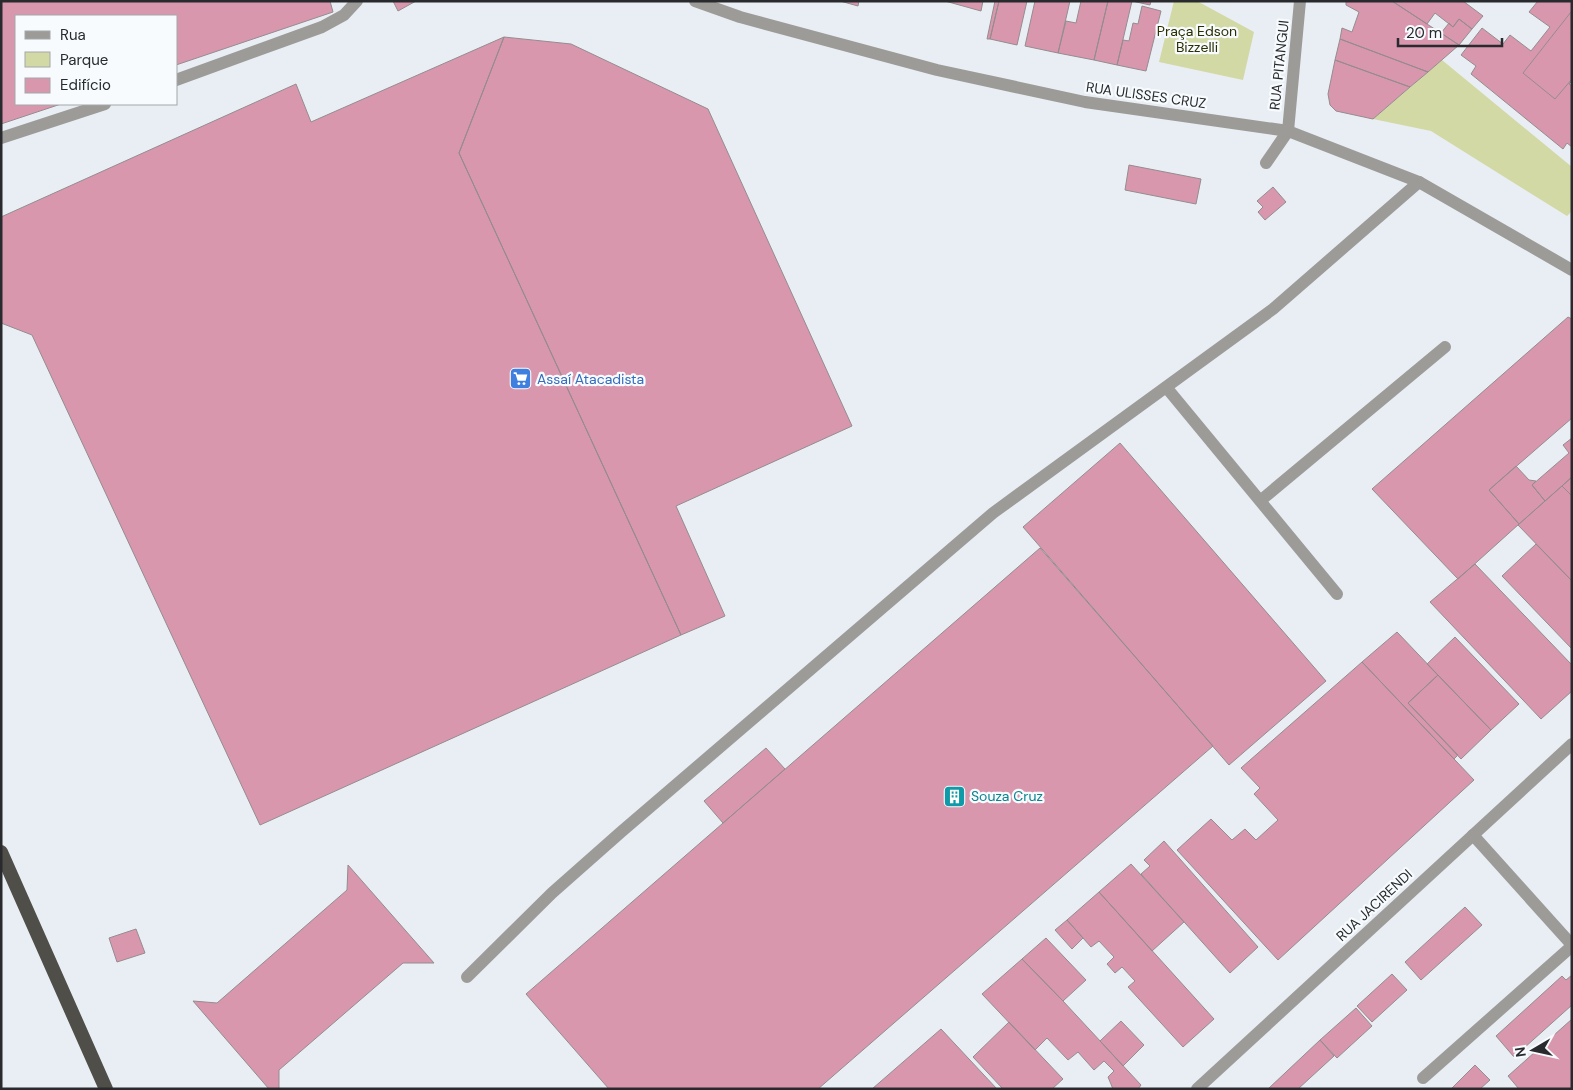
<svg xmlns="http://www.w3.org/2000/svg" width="1573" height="1090" font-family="'DM Sans',sans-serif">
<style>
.green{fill:#d2d9a5}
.building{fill:#d997ae;stroke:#948c8e}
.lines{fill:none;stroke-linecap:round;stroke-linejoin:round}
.service{stroke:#9c9b98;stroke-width:12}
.minor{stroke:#9c9b98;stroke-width:12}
.tertiary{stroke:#9c9b98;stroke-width:12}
.trunk{stroke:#4f4e48;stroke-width:14}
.labels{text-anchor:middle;stroke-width:4.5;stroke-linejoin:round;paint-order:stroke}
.park-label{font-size:14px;fill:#2a2e00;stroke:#f7fbfe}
.street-label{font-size:14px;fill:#282a2d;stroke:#f7fbfe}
.shop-label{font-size:14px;fill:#366cbe;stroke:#f7fbfe;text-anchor:start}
.culture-label{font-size:14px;fill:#0d838f;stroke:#f7fbfe;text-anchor:start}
</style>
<rect width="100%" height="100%" fill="#e8eef3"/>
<path class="green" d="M1174,1H1197L1254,32L1243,80L1159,62Z
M1442,60L1572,167V211L1567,216L1431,131L1373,119Z"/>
<path class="building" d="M1,1H330L333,12L176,65V16H16V104H61L1,124Z
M393,1H416L398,11Z
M840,1H859L858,6Z
M945,1H983L981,11Z
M995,1H999L990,39H987Z
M999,1H1027L1017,45L990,39Z
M1035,1H1070L1058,53L1025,46Z
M1081,1H1108L1094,60L1058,53L1066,21L1076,23Z
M1108,1H1151L1150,5L1132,1L1117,65L1094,60Z
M1346,1H1392L1459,45L1428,72L1340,39L1342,28L1352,32L1359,12L1346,5Z
M1392,1H1463L1483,16L1472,29L1459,19L1453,27L1435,13L1427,24Z
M1538,1H1572V81L1569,84L1572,86V147L1567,143L1563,149L1471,74L1476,66L1461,55L1482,28L1503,44L1510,35L1531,51L1550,27L1529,12Z
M1142,6L1161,11L1146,71L1117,65L1123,40L1129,41L1133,23L1138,24Z
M1571,12L1572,79L1555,99L1523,73Z
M1459,19L1472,29L1459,45L1441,33L1449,23L1453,27Z
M504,37L459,153L681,635L260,825L32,335L1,323V217L296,84L311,122Z
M504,37L571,44L708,109L852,426L676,506L725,616L681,635L459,153Z
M1340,39L1428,72L1410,87L1335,60Z
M1335,60L1410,87L1373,119L1336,111L1330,105L1328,94Z
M1129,165L1201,179L1196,204L1125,190Z
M1273,187L1286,202L1265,220L1258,212L1263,207L1257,201Z
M1568,317L1572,319V418L1489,490L1519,524L1458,579L1372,489Z
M1572,438V477L1545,501L1532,485L1569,453L1563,445Z
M1120,443L1326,681L1229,765L1023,527Z
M1516,466L1529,480L1536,481L1532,485L1545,501L1519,524L1489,490Z
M1572,477V496L1562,486Z
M1562,486L1572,496V581L1518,525Z
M1536,544L1572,581V649L1502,576Z
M1040,548L1213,746L818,1089H609L526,994Z
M1475,564L1572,665V691L1541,719L1430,602Z
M1397,632L1438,675L1408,703L1458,755L1454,759L1362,662Z
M1455,637L1519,704L1491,730L1427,664Z
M1362,662L1474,780L1278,960L1177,850L1211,819L1232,840L1245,829L1256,840L1278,820L1254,794L1260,788L1241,768Z
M1438,675L1491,730L1461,759L1408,703Z
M766,748L785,769L723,823L704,801Z
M1164,841L1258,947L1230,973L1141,874L1150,866L1144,860Z
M1131,864L1184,922L1152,951L1099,892Z
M348,865L434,963H403L279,1070V1089H269L193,1001L217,1003L347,890Z
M1099,892L1214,1019L1183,1047L1128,987L1135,981L1122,967L1115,973L1107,964L1114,957L1099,941L1091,947L1067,920Z
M1465,907L1482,925L1421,980L1405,962Z
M1067,920L1083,938L1072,949L1055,930Z
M136,929L145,953L117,962L109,938Z
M1046,938L1086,980L1063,1001L1022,959Z
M1022,959L1063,1001L1141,1085L1138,1089H1113L1108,1077L1114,1071L1104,1061L1094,1070L1078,1052L1068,1060L1047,1038L1035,1050L982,994Z
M1392,974L1407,990L1372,1022L1357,1006Z
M1572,975V1005L1514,1057L1496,1036L1562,976L1566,980Z
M1356,1008L1372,1026L1337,1058L1320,1040Z
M1572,1019V1089H1519L1508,1076Z
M1121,1021L1144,1045L1123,1066L1100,1041Z
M1009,1022L1063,1079L1052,1089H1003L973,1057Z
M941,1029L997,1089H872Z
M1320,1040L1334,1056L1298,1089H1268Z
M1475,1065L1490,1080L1480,1089H1451Z"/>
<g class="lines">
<path class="service" d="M176,80L322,27L344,15L357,1
M1,138L105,104
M1266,163L1288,131
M1166,387L1337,594
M1260,501L1445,347
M1473,835L1572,945
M467,977L552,893L621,832L993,513L1273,309L1419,182
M1423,1078L1572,946"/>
<path class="minor" d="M695,1L740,17L937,70L1085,102L1288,131
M1197,1089L1572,744"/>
<path class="tertiary" d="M1300,1L1288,131L1419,182L1572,270"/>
<path class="trunk" d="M1,852L106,1089"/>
</g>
<defs>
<symbol id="supermarket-square" viewBox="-11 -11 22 22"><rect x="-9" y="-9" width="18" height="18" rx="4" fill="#3f7fe0" stroke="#f7fbfe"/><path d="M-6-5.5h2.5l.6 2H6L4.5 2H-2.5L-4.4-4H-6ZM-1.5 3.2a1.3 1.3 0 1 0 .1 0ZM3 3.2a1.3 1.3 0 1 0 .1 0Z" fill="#fff"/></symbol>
<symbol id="building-square" viewBox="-11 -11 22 22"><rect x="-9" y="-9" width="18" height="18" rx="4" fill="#0f9aa8" stroke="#f7fbfe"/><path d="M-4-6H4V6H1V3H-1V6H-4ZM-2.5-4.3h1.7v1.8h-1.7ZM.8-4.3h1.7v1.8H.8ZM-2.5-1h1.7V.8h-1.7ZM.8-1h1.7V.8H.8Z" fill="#fff"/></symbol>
</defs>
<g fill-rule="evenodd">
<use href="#supermarket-square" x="508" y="366" width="25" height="25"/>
<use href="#building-square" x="942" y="784" width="25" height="25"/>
</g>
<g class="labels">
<g class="park-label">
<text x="1197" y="36">Praça Edson<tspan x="1197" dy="16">Bizzelli</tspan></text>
</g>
<g class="street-label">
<text transform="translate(1279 65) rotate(-84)" y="5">RUA PITANGUI</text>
<text transform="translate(1146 95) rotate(8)" y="5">RUA ULISSES CRUZ</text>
<text transform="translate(1374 905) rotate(-43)" y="5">RUA JACIRENDI</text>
</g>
<g class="shop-label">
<text x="537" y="384">Assaí Atacadista</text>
</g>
<g class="culture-label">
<text x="971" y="801">Souza Cruz</text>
</g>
</g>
<rect width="1573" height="1090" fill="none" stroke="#282a2d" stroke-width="5"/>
<rect x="15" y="15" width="162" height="90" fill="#f7fbfe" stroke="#a4a7aa"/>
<rect x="25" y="31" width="25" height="8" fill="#9c9b98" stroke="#a4a7aa"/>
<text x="60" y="40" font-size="15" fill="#282a2d">Rua</text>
<rect x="25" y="52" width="25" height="15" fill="#d2d9a5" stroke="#a4a7aa"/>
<text x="60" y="65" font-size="15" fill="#282a2d">Parque</text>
<rect x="25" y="78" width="25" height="15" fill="#d997ae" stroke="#a4a7aa"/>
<text x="60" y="90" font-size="15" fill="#282a2d">Edifício</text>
<g transform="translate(1533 1050) rotate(261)" stroke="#f7fbfe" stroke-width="4" paint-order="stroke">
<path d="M0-4L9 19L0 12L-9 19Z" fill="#282a2d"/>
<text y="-8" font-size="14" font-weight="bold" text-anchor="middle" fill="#282a2d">N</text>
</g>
<path d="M1398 38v8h104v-8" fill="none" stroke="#282a2d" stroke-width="2.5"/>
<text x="1406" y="38" font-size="15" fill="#282a2d" stroke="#f7fbfe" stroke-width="4" paint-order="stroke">20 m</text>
</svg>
